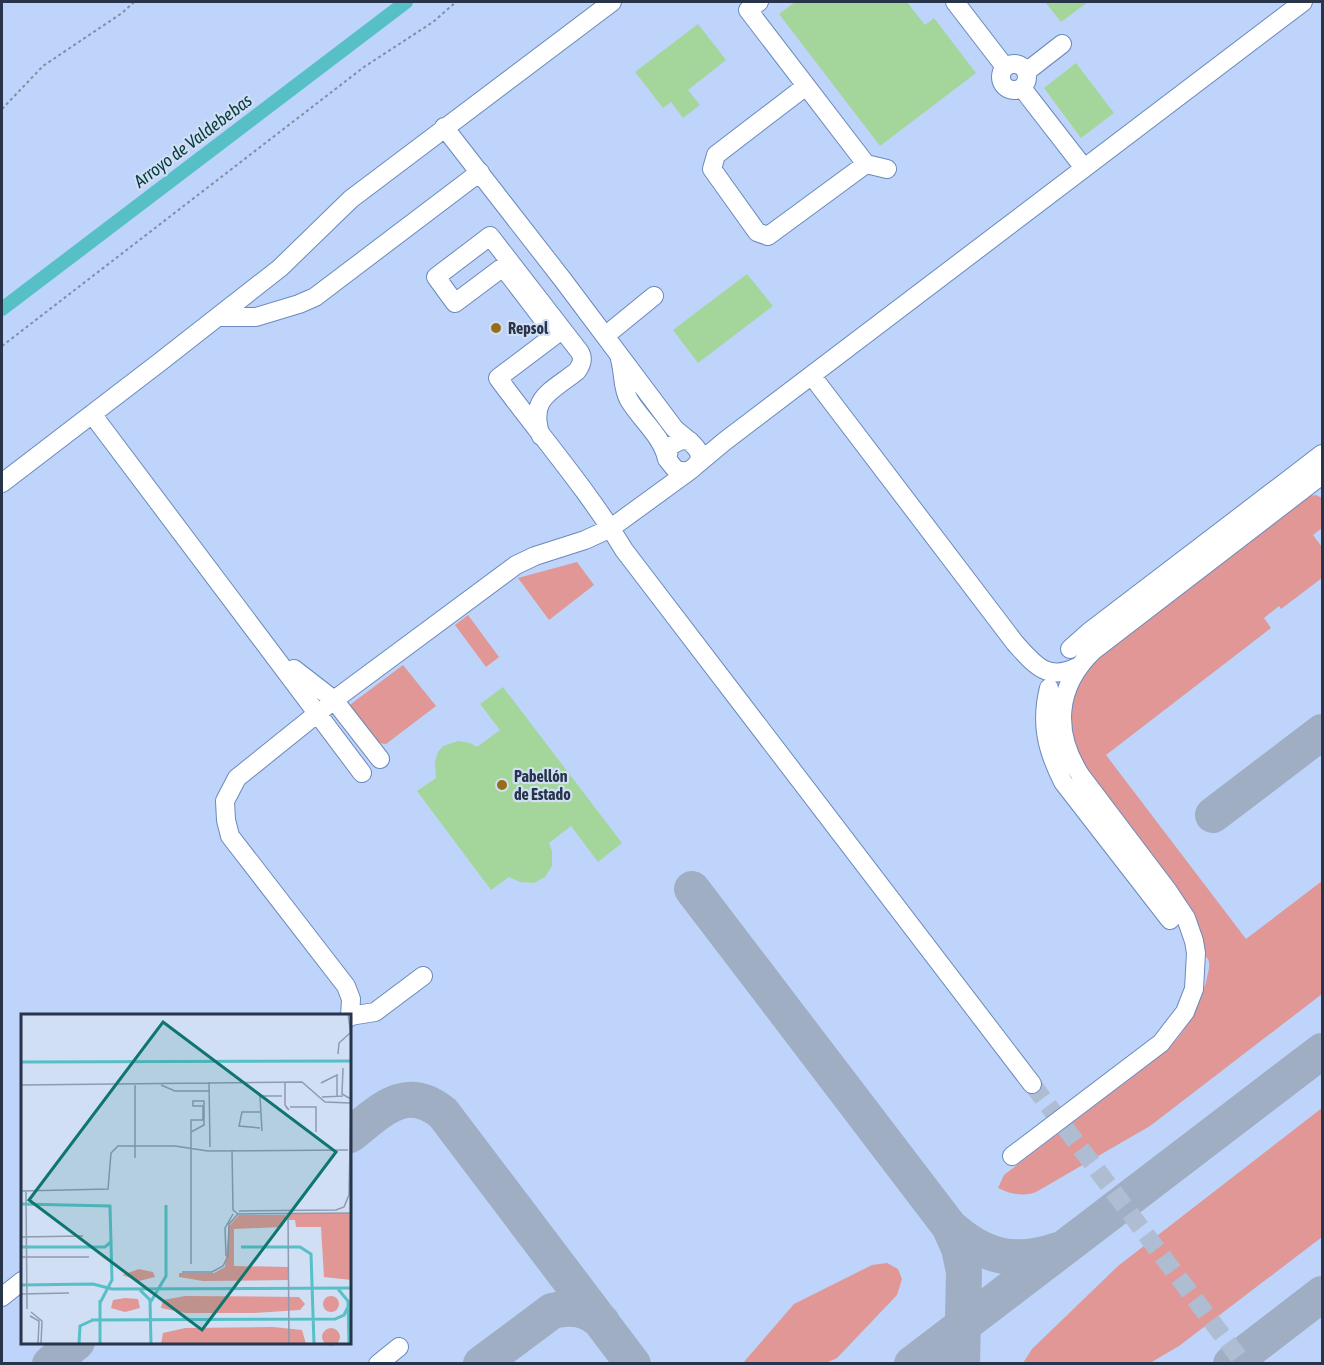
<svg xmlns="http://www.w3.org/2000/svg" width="1324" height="1365" font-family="'Asap Condensed',sans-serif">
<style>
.built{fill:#bed4fa;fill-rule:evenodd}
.green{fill:#e09795}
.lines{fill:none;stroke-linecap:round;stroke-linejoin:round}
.canal{stroke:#57bfc6;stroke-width:14}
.taxiway{stroke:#a0aec4;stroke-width:36}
.building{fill:#a4d69b}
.minor-tunnel{stroke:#afbdd3;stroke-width:18;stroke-dasharray:18 9;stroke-linecap:butt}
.minor-casing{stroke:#6a89bc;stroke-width:20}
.path{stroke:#818ea4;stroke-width:2;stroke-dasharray:3 3;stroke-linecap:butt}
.minor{stroke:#fff;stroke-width:18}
.poi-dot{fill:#966e19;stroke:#d1dff5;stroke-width:2}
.labels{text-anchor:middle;stroke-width:4.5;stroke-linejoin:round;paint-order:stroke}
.poi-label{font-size:16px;font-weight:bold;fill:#27344a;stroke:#d1dff5;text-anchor:start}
.water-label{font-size:18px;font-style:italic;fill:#083b3e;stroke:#d1dff5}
.inset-river{fill:none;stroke:#57bfc6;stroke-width:3}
.inset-road{fill:none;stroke:#8d9bb1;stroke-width:1.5}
.view{fill:#0f766e;fill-opacity:0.15;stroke:#0f766e;stroke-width:3}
.inset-edge{fill:none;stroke:#27344a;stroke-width:3}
</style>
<rect width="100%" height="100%" fill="#d1dff5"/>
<path class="built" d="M2,2H1322V1363L2,1364ZM22,1016H350V1342H22Z"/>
<path class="green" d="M1316,495L1322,498V528L1313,535L1322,547V578L1281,609L1279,606L1264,618L1271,628L1106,755L1246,939L1322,881V994L1150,1126L1036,1192C1021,1197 1011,1194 998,1188L1004,1175L1165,1052C1186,1031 1198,1010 1206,982C1207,976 1210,968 1209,963C1209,959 1206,957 1204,954L1077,757L1068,720L1074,690L1093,660L1308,496Z
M577,562L594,585L549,620L518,578Z
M468,615L499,657L486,667L455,625Z
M403,665L436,706L386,744L378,743L347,707Z
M1322,1108V1237L1179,1346L1150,1363H1023L1032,1349L1118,1266Z
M887,1263L898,1269L902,1279L897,1295L837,1358L826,1363H743L794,1304L872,1265Z"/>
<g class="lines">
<path class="canal" d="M2,309L406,2"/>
<path class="taxiway" d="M1213,815L1322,732
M692,889L949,1226L959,1248L964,1272L962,1364
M350,1135C380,1112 405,1082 443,1113L633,1364
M949,1226C983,1257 1014,1265 1058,1250
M50,1364L77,1342
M481,1364L552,1311C572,1306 587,1309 602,1322
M912,1364L1322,1051
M1231,1364L1322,1294"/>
</g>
<path class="building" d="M795,2H907L925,25L934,18L976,73L880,146L779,14Z
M1045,2H1088L1061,22Z
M698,24L726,60L688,90L700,105L683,118L671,102L663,108L635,72Z
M1076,63L1114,113L1081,138L1044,88Z
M747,274L773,306L698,363L673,330Z
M503,687L622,843L598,862L571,826L549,843L552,851V866L545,877L534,883L520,882L509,877L491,890L417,791L436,778L435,761L438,752L443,746L458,741L470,743L477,747L500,730L480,704Z"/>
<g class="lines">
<path class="minor-tunnel" d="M1032,1084L1244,1364"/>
<defs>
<path id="minor" d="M759,2L748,10L866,164L887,169
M955,2L1005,67
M1001 77a13 13 0 1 1 26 0a13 13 0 1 1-26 0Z
M1026,72L1062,44
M806,86L716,155L712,169L757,232L768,236L866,164
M1022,88L1084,168
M444,127L563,280L674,428C683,438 713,452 693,468C687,473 681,472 675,469L667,459L670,446L681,440L690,441
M217,317H256L299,304L315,297L480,172
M605,336L654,296
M620,359C624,373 622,388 629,400C641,420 662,436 667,459
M812,376L1015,643C1034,664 1047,682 1077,667
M92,414L362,773
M541,436C528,398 551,392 577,371C582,364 584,358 579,351L490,236L436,277L455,303L503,267L555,335L498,378C539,434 588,490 624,550L1032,1084
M695,466L725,441L1303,2
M2,483L160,362L280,268L351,199L612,2
M1070,649L1089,632L1322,454
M294,669L334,700L380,759
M1049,688C1040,724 1047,750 1063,782L1170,920
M350,1016L375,1012L423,976
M350,1017L351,999L346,986L230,836L226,820L225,801L237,778L334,700L516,565L535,556L585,540L611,528L692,469
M1012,1156L1161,1043L1185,1012L1194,989L1196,953L1194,941L1186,918L1168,891L1081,776C1053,733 1055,687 1094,650L1322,475
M2,1297L22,1281
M378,1364L399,1347"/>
</defs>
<use href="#minor" class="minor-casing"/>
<path class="path" d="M2,109L43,66L122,13L134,2
M2,346L364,67L433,22L456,2"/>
<use href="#minor" class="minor"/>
</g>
<g class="poi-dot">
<circle cx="496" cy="328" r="6"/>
<circle cx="502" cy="785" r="6"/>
</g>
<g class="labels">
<g class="poi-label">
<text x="508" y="334">Repsol</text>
<text x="514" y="782">Pabellón<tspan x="514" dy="18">de Estado</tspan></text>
</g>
<g class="water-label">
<text transform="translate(193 141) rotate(-37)" y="6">Arroyo de Valdebebas</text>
</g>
</g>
<g transform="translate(21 1014)">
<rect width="330" height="330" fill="#d1dff5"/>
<path d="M267,199H330V266L303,263L300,213H275L274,206H268ZM218,201H265L261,213L213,215V252L268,253V266L182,267L158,263V259H193L204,253L208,212ZM118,255L132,258L134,263L118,267L101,261ZM164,282L278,283L284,290L279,296L232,299H164L140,294L142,286ZM302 290a8 8 0 1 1 16 0a8 8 0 1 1-16 0ZM104,284L117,285L119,294L104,298L90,294L92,286ZM252,313L281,316L285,330H140L142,319L164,314ZM301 323a9 9 0 1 1 18 0a9 9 0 1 1-18 0Z" fill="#e09795"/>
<path class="inset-river" d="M0,48L330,47M0,190L89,192L91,266L79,289M0,233H84L91,227M220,233H279L290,240L293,330M0,271L72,270L91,275L330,274M317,275L327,287L328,330M119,276L129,286L130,330M79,286V330M129,289L145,262V191M70,306L314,305L323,301L327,293M58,330L59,312L72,306"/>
<path class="inset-road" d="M327,0L330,21M317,40L318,29L329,19M322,54L321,80L330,85M188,68L189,133M264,68V91L268,96L265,93M300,69L316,61V82M0,71L281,68L304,88L329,89M140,71L154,77H188M301,83L322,82M269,93H295V118M239,98H221L218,112L239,114M241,117L239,82H261M170,118L183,111V87H172V92H182V106H170V250M211,136L212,196L217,200M187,137L327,136M114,144V71M0,177L87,175L90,139L97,132H154L187,137M5,177L6,295M218,197L315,196L323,193L328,181L330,88M267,199L268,330M0,223L62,222M205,242L204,214L212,200M0,243H68M161,258H191L202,252L207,242L208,210L217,200L330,199M0,280L48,279M10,298L21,307L20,330M9,302L18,307L17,330"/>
<path class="view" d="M142,8L315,138L181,316L8,186Z"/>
<rect width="330" height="330" class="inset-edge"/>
</g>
<rect width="1324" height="1365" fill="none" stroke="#27344a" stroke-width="6"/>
</svg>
